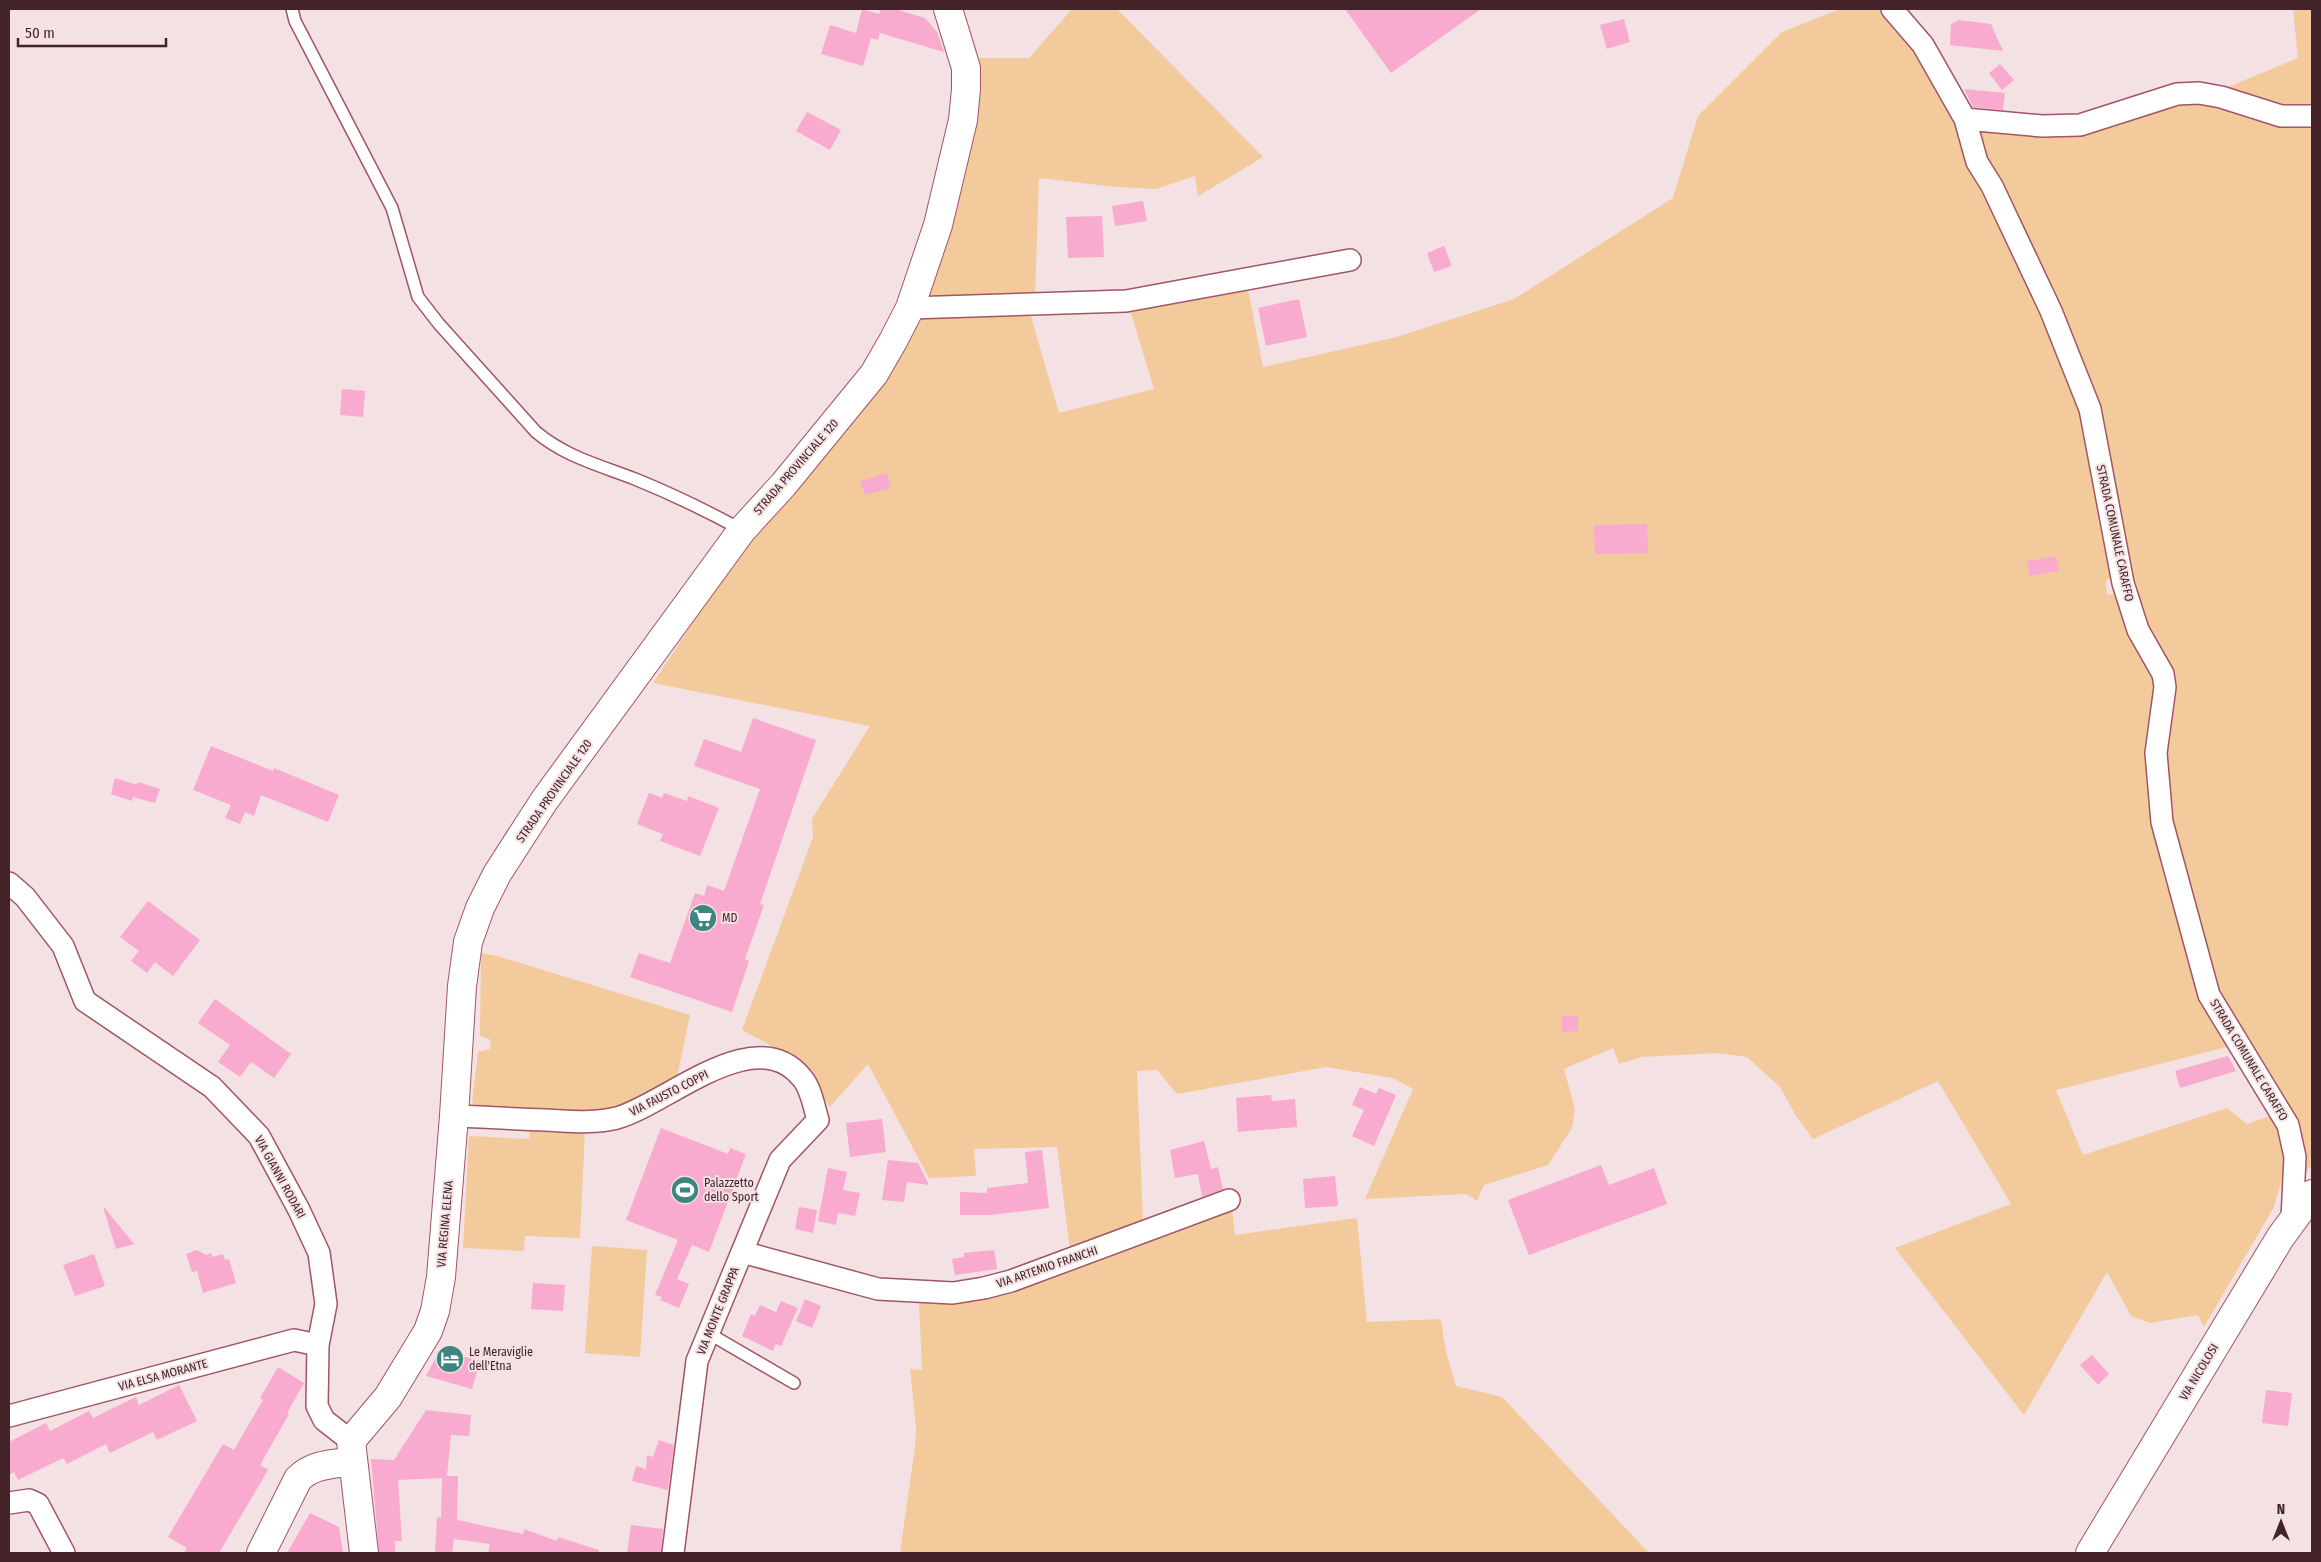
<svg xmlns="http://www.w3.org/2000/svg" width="2321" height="1562" font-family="'Fira Sans Condensed',sans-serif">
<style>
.green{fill:#f3ca9c}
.building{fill:#f8aacf}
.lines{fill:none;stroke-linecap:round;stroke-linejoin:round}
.lane-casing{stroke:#a25563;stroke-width:14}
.street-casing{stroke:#a25563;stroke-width:24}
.secondary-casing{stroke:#a25563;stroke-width:30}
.lane{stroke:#fff;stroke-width:11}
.street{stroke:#fff;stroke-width:21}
.secondary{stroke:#fff;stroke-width:28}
.labels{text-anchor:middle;stroke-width:4;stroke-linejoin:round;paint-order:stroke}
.street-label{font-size:12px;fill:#442328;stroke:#f3e1e3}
.poi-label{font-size:12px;fill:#442328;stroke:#f3e1e3;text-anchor:start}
</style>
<rect width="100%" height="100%" fill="#f3e1e3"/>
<path class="green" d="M1072,9H1117L1263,157L1198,196L1195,176L1156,189L1116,187L1039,178L1035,295L925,301L979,92V58H1029Z
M1840,9H1882L1931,72L2000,218L2081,414L2113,578L2106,580L2107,594L2119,595L2159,685L2153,817L2197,992L2227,1047L2056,1090L2083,1155L2227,1108L2247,1124L2273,1115L2279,1128L2284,1154L2283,1175L2274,1207L2204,1327L2198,1315L2150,1323L2131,1316L2107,1272L2024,1415L1895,1248L2011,1204L1938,1081L1813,1139L1796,1116L1780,1087L1747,1057L1718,1053L1642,1057L1619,1064L1613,1048L1564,1069L1575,1109L1572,1128L1548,1165L1484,1185L1477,1201L1466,1194L1365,1199L1413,1089L1393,1078L1326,1067L1177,1094L1157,1070L1137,1071L1143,1222L1070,1250L1057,1147L974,1149L976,1176L929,1178L868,1064L830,1107L790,1056L742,1030L813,837L812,819L870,726L653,683L758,524L918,315L1029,310L1059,413L1154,389L1130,310L1248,289L1263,367L1397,337L1514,299L1673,198L1698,116L1782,32Z
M2293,9H2312V105L2285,108L2223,89L2298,58Z
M2194,102L2312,124V1164L2306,1172L2299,1148L2213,988L2171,826L2164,770L2171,703L2142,626L2102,419L2088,374L2010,199L1984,157L1976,132L2082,130L2153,107Z
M481,953L497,956L690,1015L677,1077L607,1114L476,1109L472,1102L478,1052L490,1049L491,1040L480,1036Z
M530,1127L585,1130L580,1238L525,1236L524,1251L463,1248L469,1136L529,1139Z
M1232,1209L1235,1235L1357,1218L1367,1322L1441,1319L1446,1352L1456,1386L1502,1397L1649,1553H900L915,1447L916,1427L910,1369L922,1370L919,1303L978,1299L1074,1270Z
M592,1246L647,1250L640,1357L585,1353Z"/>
<path class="building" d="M862,9L879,14L881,9H895L925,18L937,32L944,52L880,33L878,40L871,38L863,66L821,54L830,25L856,33Z
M1345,9H1481L1391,73Z
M1624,19L1630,42L1607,49L1600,25Z
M1959,20L1991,24L2003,51L1950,45L1951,24Z
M2000,64L2014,80L2002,90L1989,73Z
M1964,89L2005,93L2003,110L1973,107Z
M807,112L841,130L830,150L796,131Z
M1143,201L1147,221L1115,226L1112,206Z
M1102,216L1104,257L1068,258L1066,217Z
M1444,246L1452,266L1434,272L1427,253Z
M1299,299L1307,337L1266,346L1258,308Z
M342,389L365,391L363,417L340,415Z
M887,473L891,488L865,495L860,481Z
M1647,524L1648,553L1595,554L1594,525Z
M2056,556L2059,571L2030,576L2027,561Z
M753,718L816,740L760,904L764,905L745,959L749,961L732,1012L630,977L639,953L670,963L695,893L704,896L707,885L724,891L760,789L694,766L704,739L741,752Z
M211,746L273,771L274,768L339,795L328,822L261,795L254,816L245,812L240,824L225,818L231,805L193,790Z
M115,778L137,785L136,787L138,782L160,789L155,803L133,797L132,801L111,794Z
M649,793L662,798L664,793L687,801L688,796L719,808L700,856L660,841L663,834L637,824Z
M148,901L200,940L173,976L155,962L147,973L131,961L139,951L120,937Z
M215,999L291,1054L274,1078L251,1062L240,1077L218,1062L230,1045L198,1023Z
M1562,1016H1578V1031L1562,1032Z
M2228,1056L2236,1071L2180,1088L2175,1071Z
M1360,1087L1376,1094L1379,1088L1396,1095L1374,1146L1352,1136L1364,1110L1352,1105Z
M1271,1095L1272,1101L1295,1099L1297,1127L1238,1132L1236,1098Z
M882,1119L886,1152L850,1157L846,1123Z
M661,1128L728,1154L730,1148L746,1154L709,1252L692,1245L677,1279L689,1284L679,1308L660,1300L662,1297L655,1295L678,1240L626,1220Z
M1204,1141L1211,1169L1218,1167L1223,1189L1202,1197L1198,1174L1175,1178L1170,1150Z
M1042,1150L1049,1208L990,1215H960V1192L987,1193V1188L1028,1183L1025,1152Z
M888,1160L918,1163L929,1185L907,1182L904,1202L882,1200Z
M1601,1165L1609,1185L1654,1168L1667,1204L1529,1255L1508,1200Z
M828,1168L847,1172L843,1190L860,1193L855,1216L838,1213L836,1225L818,1221Z
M1335,1176L1338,1206L1305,1208L1303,1179Z
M103,1207H104L134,1244L116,1249Z
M799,1207L817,1210L813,1233L795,1229Z
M197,1250L206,1255L211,1253L212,1257L223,1254L225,1260L229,1259L236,1283L203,1293L197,1271L192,1272L186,1254Z
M994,1250L997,1269L955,1275L952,1259L964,1257V1253Z
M94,1254L105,1286L75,1296L63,1265Z
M533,1283L565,1285L563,1311L531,1309Z
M805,1299L821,1306L812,1328L796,1321Z
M781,1301L798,1308L781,1346L776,1344L773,1351L742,1336L751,1314L755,1316L760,1305L776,1312Z
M440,1350L480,1361L472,1389L426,1376Z
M2092,1355L2109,1374L2098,1385L2080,1365Z
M278,1367L304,1383L287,1413L289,1414L260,1465L268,1470L219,1553H184L187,1548L168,1537L223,1444L234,1450L263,1400L260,1398Z
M179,1385L197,1421L157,1440L153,1432L110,1453L106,1444L67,1464L63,1458L18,1480L14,1472L9,1475V1442L46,1423L50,1431L89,1411L93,1418L136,1397L139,1405Z
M2266,1390L2292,1393L2288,1426L2262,1423Z
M426,1410L471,1415L469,1436L451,1435L447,1476H458L457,1520L523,1534L524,1529L557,1541L558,1537L599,1550V1553H488L490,1544L454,1539L452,1553H435L437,1517L441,1518L442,1478L398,1480L402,1541H395V1553H379L371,1459L394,1460Z
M659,1440L674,1445L668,1490L632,1481L636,1466L646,1469L647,1455L653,1457Z
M310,1513L339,1527L343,1553H287Z
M631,1525L663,1529L661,1553H627Z"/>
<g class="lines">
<defs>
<path id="lane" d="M292,9L295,21L392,208L418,297L439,324L536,432C566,457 599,465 635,479C672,494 707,511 742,530
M708,1333L794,1383"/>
<path id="street" d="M1892,9L1923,45L1965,119L1977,162L1992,186L2051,311L2090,409L2123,583L2138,630L2163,674L2165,687L2156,753L2162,822L2209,995L2288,1125L2295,1157L2292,1219
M1965,119L2042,126L2080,125L2177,94L2199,93L2221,97L2281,116H2312
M910,308L1126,301L1350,260
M9,883L25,897L63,946L85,1001L212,1087L259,1136L299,1210L319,1253L326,1304L318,1345L317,1406L324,1420L351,1441
M454,1116C485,1117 515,1119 545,1120C569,1121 593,1124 617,1118C667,1104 755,1020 802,1078C811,1088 814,1107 818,1120L780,1160L697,1361L673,1553
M742,1252L878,1289L953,1293L984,1288L1011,1281L1229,1200
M9,1416L294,1340L318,1345
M9,1503L29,1500L38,1504L64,1553"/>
<path id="secondary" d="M261,1553L298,1479C313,1464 333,1464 353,1461
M364,1553L351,1441L388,1397L428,1331L435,1311L441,1277L454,1116L462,986L468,942L480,908L497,874L544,801L742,530L784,484L874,374L893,341L910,308L938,225L963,120L966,89V68L948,9
M2090,1553L2280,1238L2312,1194"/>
</defs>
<use href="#lane" class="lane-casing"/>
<use href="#street" class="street-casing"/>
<use href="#secondary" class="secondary-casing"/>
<use href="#lane" class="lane"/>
<use href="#street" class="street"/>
<use href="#secondary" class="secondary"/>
</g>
<defs>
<symbol id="supermarket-disc" viewBox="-11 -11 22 22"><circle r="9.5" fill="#3d8580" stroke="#f3e1e3"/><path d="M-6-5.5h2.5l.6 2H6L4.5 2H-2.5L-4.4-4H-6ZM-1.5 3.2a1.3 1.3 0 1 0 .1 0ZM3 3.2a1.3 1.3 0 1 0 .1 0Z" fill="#fff"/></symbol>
<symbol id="stadium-disc" viewBox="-11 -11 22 22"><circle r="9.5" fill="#3d8580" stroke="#f3e1e3"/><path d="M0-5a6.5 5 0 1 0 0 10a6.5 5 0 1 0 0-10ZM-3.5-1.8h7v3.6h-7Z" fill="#fff"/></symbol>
<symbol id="hotel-disc" viewBox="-11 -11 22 22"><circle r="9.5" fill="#3d8580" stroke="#f3e1e3"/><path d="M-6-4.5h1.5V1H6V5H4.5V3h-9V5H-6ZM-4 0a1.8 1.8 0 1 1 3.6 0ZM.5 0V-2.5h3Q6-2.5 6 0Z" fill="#fff"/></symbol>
</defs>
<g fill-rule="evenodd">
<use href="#supermarket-disc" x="687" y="902" width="32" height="32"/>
<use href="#stadium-disc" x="669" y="1174" width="32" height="32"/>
<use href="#hotel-disc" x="434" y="1343" width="32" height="32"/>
</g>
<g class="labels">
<g class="street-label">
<text transform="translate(796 467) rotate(-49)" y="4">STRADA PROVINCIALE 120</text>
<text transform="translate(2115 533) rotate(78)" y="4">STRADA COMUNALE CARAFFO</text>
<text transform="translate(554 791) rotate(-55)" y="4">STRADA PROVINCIALE 120</text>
<text transform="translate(2249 1060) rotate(59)" y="4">STRADA COMUNALE CARAFFO</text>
<text transform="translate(669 1093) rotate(-27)" y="4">VIA FAUSTO COPPI</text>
<text transform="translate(280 1177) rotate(61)" y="4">VIA GIANNI RODARI</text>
<text transform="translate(445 1224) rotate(-85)" y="4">VIA REGINA ELENA</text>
<text transform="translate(1047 1267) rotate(-19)" y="4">VIA ARTEMIO FRANCHI</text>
<text transform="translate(718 1311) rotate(-68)" y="4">VIA MONTE GRAPPA</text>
<text transform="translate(2199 1372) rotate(-59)" y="4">VIA NICOLOSI</text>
<text transform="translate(163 1375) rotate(-15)" y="4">VIA ELSA MORANTE</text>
</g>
<g class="poi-label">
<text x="722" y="922">MD</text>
<text x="704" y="1187">Palazzetto<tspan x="704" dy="14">dello Sport</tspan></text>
<text x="469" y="1356">Le Meraviglie<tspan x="469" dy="14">dell'Etna</tspan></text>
</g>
</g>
<rect width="2321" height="1562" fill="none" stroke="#442328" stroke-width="20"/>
<g transform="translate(2281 1522)" stroke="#f3e1e3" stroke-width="4" paint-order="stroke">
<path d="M0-4L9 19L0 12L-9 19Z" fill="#442328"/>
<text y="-8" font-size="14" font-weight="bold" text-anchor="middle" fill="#442328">N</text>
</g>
<path d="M18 38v8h148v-8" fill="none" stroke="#442328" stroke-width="2.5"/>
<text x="25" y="38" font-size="15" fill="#442328" stroke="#f3e1e3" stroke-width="4" paint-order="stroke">50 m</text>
</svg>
